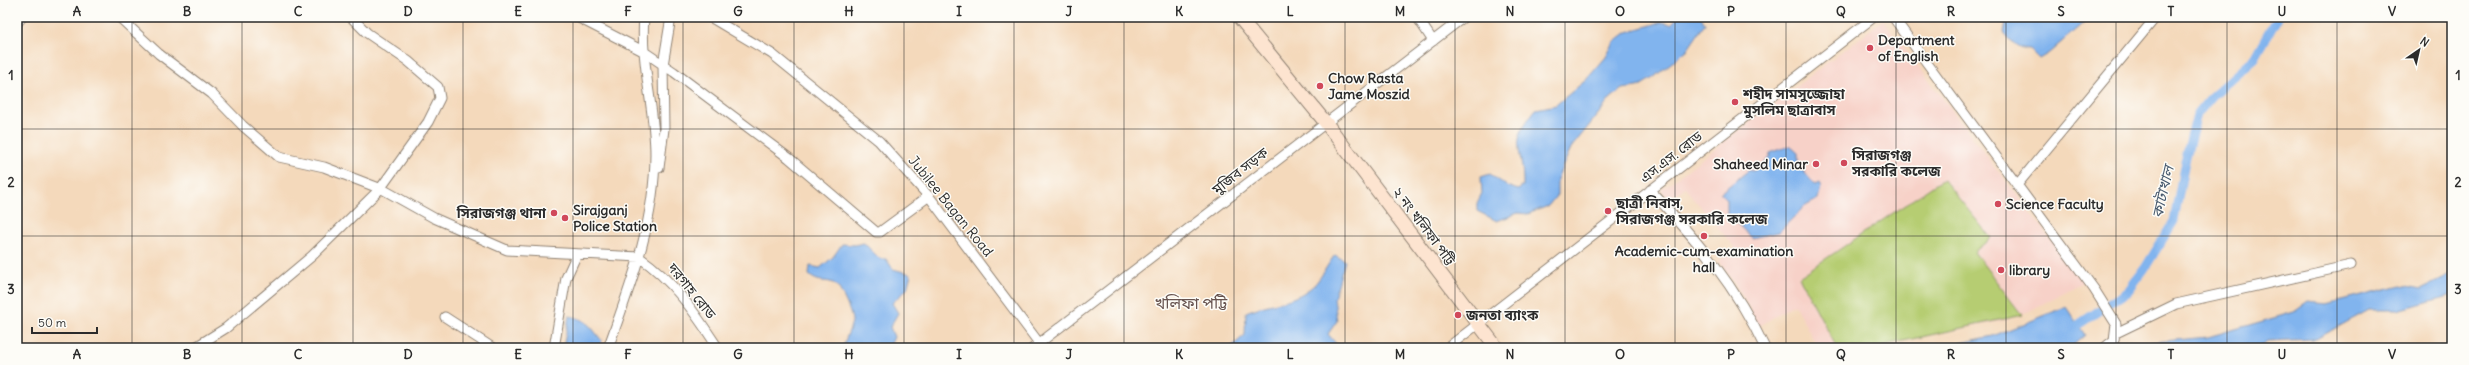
<svg xmlns="http://www.w3.org/2000/svg" width="2469" height="365" font-family="Delius,'Noto Sans Bengali',sans-serif">
<style>
.built{fill:#f7d1c8}
.green{fill:#b6cd72;stroke:#707c4e}
.water{fill:#81b4ee;stroke:#56708c}
.lines{fill:none;stroke-linecap:round;stroke-linejoin:round}
.canal{stroke:#81b4ee;stroke-width:9}
.minor-casing{stroke:#908273;stroke-width:11}
.secondary-casing{stroke:#908273;stroke-width:15}
.minor{stroke:#fff;stroke-width:9}
.secondary{stroke:#fde4d0;stroke-width:13}
.grid{fill:none;stroke:#2b2b2b;stroke-width:1;stroke-opacity:0.55}
.poi-dot{fill:#d1495b;stroke:#fdfcf7;stroke-width:1.5}
.labels{text-anchor:middle;stroke-width:3;stroke-linejoin:round;paint-order:stroke}
.poi-label{font-size:14px;font-weight:bold;fill:#2b2b2b;stroke:#fdfcf7;text-anchor:start}
.street-label{font-size:14px;fill:#2b2b2b;stroke:#fdfcf7}
.water-label{font-size:15px;font-style:italic;fill:#495b6f;stroke:#fdfcf7}
.quarter-label{font-size:16px;fill:#66524e;stroke:#fdfcf7}
.neatline{fill:none;stroke:#2b2b2b;stroke-width:1.5}
.grid-label{font-size:13px;text-anchor:middle;font-weight:bold;fill:#2b2b2b}
</style>
<rect width="100%" height="100%" fill="#fdfcf7"/>
<filter id="ink" filterUnits="userSpaceOnUse"><feTurbulence type="fractalNoise" baseFrequency=".025" numOctaves="2"/><feDisplacementMap in="SourceGraphic" scale="8" xChannelSelector="R" yChannelSelector="G"/><feConvolveMatrix kernelMatrix="1 2 1 2 8 2 1 2 1" color-interpolation-filters="sRGB"/></filter>
<filter id="wash" filterUnits="userSpaceOnUse"><feTurbulence type="fractalNoise" baseFrequency=".012" numOctaves="4" result="noise"/><feDisplacementMap in="SourceGraphic" scale="16" xChannelSelector="R" yChannelSelector="G"/><feGaussianBlur stdDeviation="0.9" result="paint"/><feColorMatrix in="noise" values="0 0 0 0 0 0 0 0 0 0 0 0 0 0 0 0 0 1.4 0 .05"/><feComposite in="paint" operator="in"/></filter>
<g filter="url(#wash)">
<rect width="100%" height="100%" fill="#f4d9bb"/>
<path class="built" d="M1883,20L2083,282L2024,314L2028,313L2002,321L1870,348H1818L1794,304L1758,327L1746,301L1719,261L1735,248L1685,188L1669,198L1661,190Z"/>
<path class="green" d="M1943,179L1991,238L1974,252L2022,315L1871,348H1837L1799,277Z"/>
<path class="water" d="M1678,17H1701L1705,24L1688,49L1653,78L1638,87L1622,89L1611,98L1571,148L1557,179V195L1548,206L1528,214L1518,213L1497,221L1477,211V203L1482,193L1481,177L1490,174L1507,186L1518,190L1523,186C1524,146 1506,146 1536,109L1556,105L1586,80L1606,57L1614,42L1627,32L1662,22L1671,24Z
M2007,17H2090L2049,53L2039,59L2029,49C2017,49 2011,41 2004,32Z
M1790,146L1798,153V165L1815,185L1819,183L1821,187L1818,199L1804,207L1779,232L1752,238L1727,214V200L1720,193L1749,170L1753,171C1758,168 1768,159 1770,156V153Z
M864,243L880,259H886L893,269L911,274L907,289L892,303L898,313L890,327L894,337L889,348H843C845,339 850,330 852,322C853,316 841,289 836,285C828,278 820,285 809,275L810,266L820,268L833,257L842,244L854,245Z
M1335,255L1345,261L1334,298L1337,321L1328,334L1337,345L1333,348H1230L1245,335L1246,312C1270,302 1297,303 1316,283C1323,275 1328,263 1335,255Z
M2452,274V295L2398,310H2369L2316,339L2266,341L2258,348H2128L2132,344L2208,337L2294,312L2308,302L2327,304L2401,285L2422,289Z
M2066,307L2085,335L2070,348H1936L1993,336Z
M569,316C586,318 592,328 602,341L599,348H563Z"/>
<g class="lines">
<path class="canal" d="M2069,331L2128,291L2145,268L2174,221L2185,161L2197,114L2213,95L2255,58L2278,17"/>
</g>
</g>
<g filter="url(#ink)">
<g class="lines">
<defs>
<path id="minor" d="M119,17L159,54L212,94L243,126L279,157L324,167L384,190L434,218L507,250L639,257C673,280 696,314 718,348
M577,17L643,51L674,72L789,158L876,232H880L929,196
M710,17L772,54L879,141L931,199L1042,347
M1417,17L1433,41
M1893,17L2094,289L2116,324L2114,340L2104,348
M17,23L22,17
M659,168L664,129L663,65L671,17
M2017,185L2156,17
M1650,190C1697,240 1736,286 1765,348
M445,317L493,348
M2116,333L2176,304L2351,265
M194,348L226,328L312,256L380,189L428,122L440,98L438,87L408,61L367,33L351,17
M554,348L566,278L577,254
M608,348C631,284 655,222 655,154C655,108 640,63 644,17
M1033,348L1464,17
M1447,348L1874,17"/>
<path id="secondary" d="M1239,17L1326,123L1497,348"/>
</defs>
<use href="#minor" class="minor-casing"/>
<use href="#secondary" class="secondary-casing"/>
<use href="#minor" class="minor"/>
<use href="#secondary" class="secondary"/>
</g>
</g>
<path class="grid" d="M132,17V348M242,17V348M353,17V348M463,17V348M573,17V348M683,17V348M794,17V348M904,17V348M1014,17V348M1124,17V348M1234,17V348M1345,17V348M1455,17V348M1565,17V348M1675,17V348M1786,17V348M1896,17V348M2006,17V348M2116,17V348M2227,17V348M2337,17V348M17,129H2452M17,236H2452"/>
<g class="poi-dot">
<circle cx="1870" cy="48" r="4"/>
<circle cx="1320" cy="86" r="4"/>
<circle cx="1735" cy="102" r="4"/>
<circle cx="1844" cy="163" r="4"/>
<circle cx="1816" cy="164" r="4"/>
<circle cx="1998" cy="204" r="4"/>
<circle cx="1608" cy="211" r="4"/>
<circle cx="554" cy="213" r="4"/>
<circle cx="565" cy="218" r="4"/>
<circle cx="1704" cy="236" r="4"/>
<circle cx="2001" cy="270" r="4"/>
<circle cx="1458" cy="315" r="4"/>
</g>
<g class="labels">
<g class="poi-label">
<text x="1878" y="45">Department<tspan x="1878" dy="16">of English</tspan></text>
<text x="1328" y="83">Chow Rasta<tspan x="1328" dy="16">Jame Moszid</tspan></text>
<text x="1743" y="99">শহীদ সামসুজ্জোহা<tspan x="1743" dy="16">মুসলিম ছাত্রাবাস</tspan></text>
<text x="1852" y="160">সিরাজগঞ্জ<tspan x="1852" dy="16">সরকারি কলেজ</tspan></text>
<text x="1808" y="169" text-anchor="end">Shaheed Minar</text>
<text x="1616" y="208">ছাত্রী নিবাস,<tspan x="1616" dy="16">সিরাজগঞ্জ সরকারি কলেজ</tspan></text>
<text x="2006" y="209">Science Faculty</text>
<text x="573" y="215">Sirajganj<tspan x="573" dy="16">Police Station</tspan></text>
<text x="546" y="218" text-anchor="end">সিরাজগঞ্জ থানা</text>
<text x="1704" y="256" text-anchor="middle">Academic-cum-examination<tspan x="1704" dy="16">hall</tspan></text>
<text x="2009" y="275">library</text>
<text x="1466" y="320">জনতা ব্যাংক</text>
</g>
<g class="street-label">
<text transform="translate(1671 157) rotate(-38)" y="5">এস.এস. রোড</text>
<text transform="translate(1240 171) rotate(-38)" y="5">মুজিব সড়ক</text>
<text transform="translate(951 206) rotate(51)" y="5">Jubilee Bagan Road</text>
<text transform="translate(1424 226) rotate(53)" y="5">২ নং খলিফা পট্টি</text>
<text transform="translate(692 291) rotate(51)" y="5">দরগাহ রোড</text>
</g>
<g class="water-label">
<text transform="translate(2163 192) rotate(-77)" y="5">কাটাখাল</text>
</g>
<g class="quarter-label">
<text x="1191" y="309">খলিফা পট্টি</text>
</g>
</g>
<rect width="2469" height="365" fill="none" stroke="#fdfcf7" stroke-width="44"/>
<g transform="translate(2419 50) rotate(34)" stroke="#fdfcf7" stroke-width="3" paint-order="stroke">
<path d="M0-3L7 15L0 10L-7 15Z" fill="#2b2b2b"/>
<text y="-6" font-size="11" font-weight="bold" text-anchor="middle" fill="#2b2b2b">N</text>
</g>
<path d="M32 327v6h65v-6" fill="none" stroke="#2b2b2b" stroke-width="2"/>
<text x="38" y="327" font-size="12" fill="#2b2b2b" stroke="#fdfcf7" stroke-width="3" paint-order="stroke">50 m</text>
<rect x="22" y="22" width="2425" height="321" class="neatline"/>
<g class="grid-label">
<text x="77" y="16">A</text>
<text x="187" y="16">B</text>
<text x="298" y="16">C</text>
<text x="408" y="16">D</text>
<text x="518" y="16">E</text>
<text x="628" y="16">F</text>
<text x="738" y="16">G</text>
<text x="849" y="16">H</text>
<text x="959" y="16">I</text>
<text x="1069" y="16">J</text>
<text x="1179" y="16">K</text>
<text x="1290" y="16">L</text>
<text x="1400" y="16">M</text>
<text x="1510" y="16">N</text>
<text x="1620" y="16">O</text>
<text x="1731" y="16">P</text>
<text x="1841" y="16">Q</text>
<text x="1951" y="16">R</text>
<text x="2061" y="16">S</text>
<text x="2171" y="16">T</text>
<text x="2282" y="16">U</text>
<text x="2392" y="16">V</text>
<text x="11" y="80">1</text>
<text x="2458" y="80">1</text>
<text x="11" y="187">2</text>
<text x="2458" y="187">2</text>
<text x="11" y="294">3</text>
<text x="2458" y="294">3</text>
<text x="77" y="359">A</text>
<text x="187" y="359">B</text>
<text x="298" y="359">C</text>
<text x="408" y="359">D</text>
<text x="518" y="359">E</text>
<text x="628" y="359">F</text>
<text x="738" y="359">G</text>
<text x="849" y="359">H</text>
<text x="959" y="359">I</text>
<text x="1069" y="359">J</text>
<text x="1179" y="359">K</text>
<text x="1290" y="359">L</text>
<text x="1400" y="359">M</text>
<text x="1510" y="359">N</text>
<text x="1620" y="359">O</text>
<text x="1731" y="359">P</text>
<text x="1841" y="359">Q</text>
<text x="1951" y="359">R</text>
<text x="2061" y="359">S</text>
<text x="2171" y="359">T</text>
<text x="2282" y="359">U</text>
<text x="2392" y="359">V</text>
</g>
</svg>
